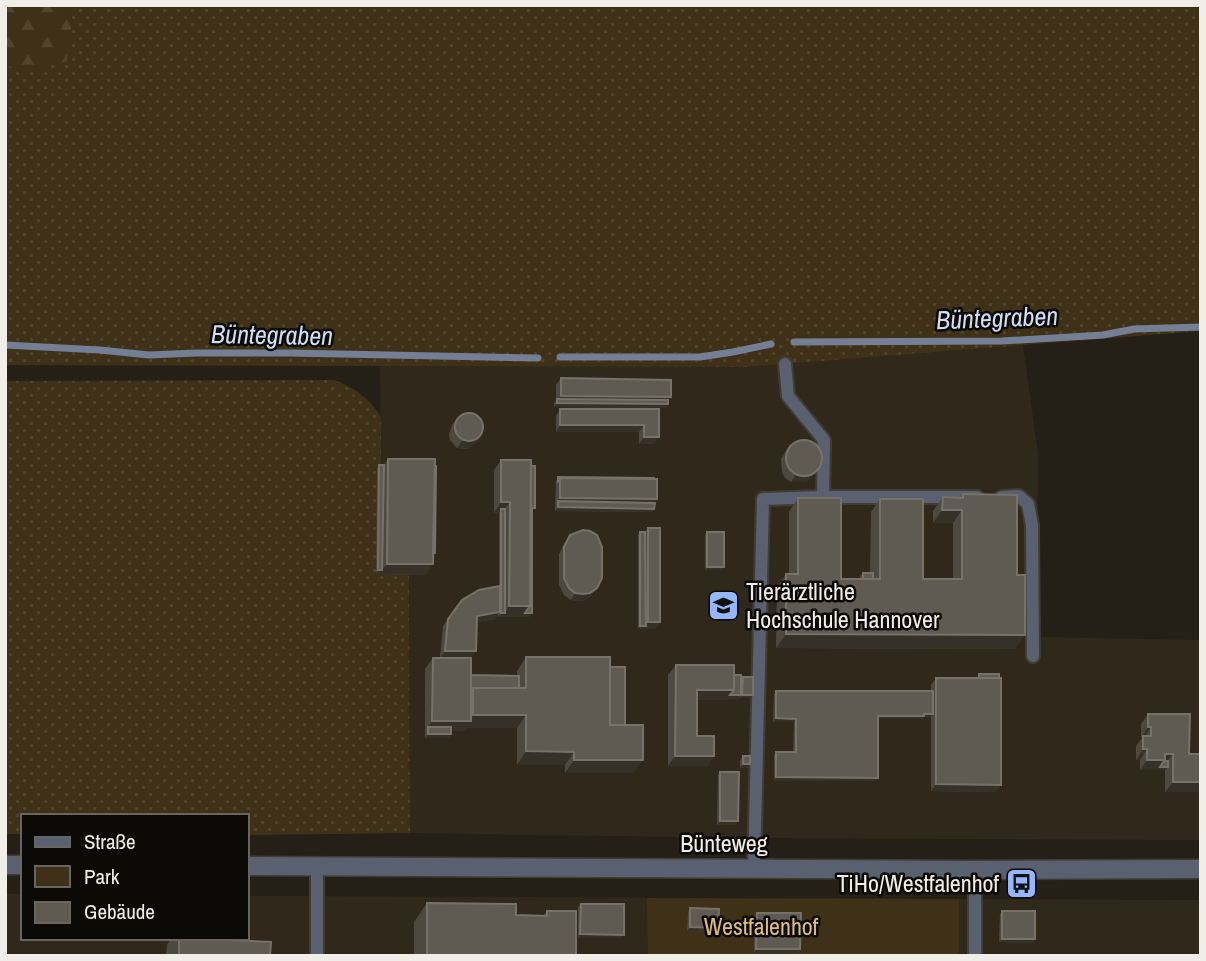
<svg xmlns="http://www.w3.org/2000/svg" width="1206" height="961" font-family="'Archivo Narrow',sans-serif">
<style>
.built{fill:#30291b}
.grass{fill:url(#grass-dots)}
.forest{fill:url(#forest-firs)}
.park{fill:#3e3117}
.lines{fill:none;stroke-linecap:round;stroke-linejoin:round}
.stream{stroke:#747f96;stroke-width:7}
.lane-casing{stroke:#413d35;stroke-width:16}
.street-casing{stroke:#413d35;stroke-width:21}
.lane{stroke:#596171;stroke-width:12}
.street{stroke:#596171;stroke-width:18}
.wall{fill:#4d4941}
.shaded-wall{fill:#353129}
.building{fill:#5f5b53;stroke:#76726a;stroke-width:2}
.labels{text-anchor:middle;stroke-width:5;stroke-linejoin:round;paint-order:stroke}
.poi-label{font-size:24px;fill:#f1eee9;stroke:#0b0a07;text-anchor:start}
.street-label{font-size:24px;fill:#f1eee9;stroke:#0b0a07}
.park-label{font-size:24px;fill:#dfbd7b;stroke:#0b0a07}
.water-label{font-size:26px;font-style:italic;fill:#d1ddf6;stroke:#0b0a07}
</style>
<defs>
<pattern id="grass-dots" width="8" height="8" patternUnits="userSpaceOnUse" patternTransform="scale(1.75)"><rect width="8" height="8" fill="#3e3117"/><path d="M2 2h.1M6 6h.1" fill="none" stroke="#51452e" stroke-width="1.8" stroke-linecap="round"/></pattern>
<pattern id="forest-firs" width="22" height="20" patternUnits="userSpaceOnUse" patternTransform="scale(1.75)"><rect width="22" height="20" fill="#3e3117"/><path d="M5 1l3.5 6h-7zM16 11l3.5 6h-7z" fill="#51452e"/></pattern>
</defs>
<rect width="100%" height="100%" fill="#242018"/>
<path class="built" d="M1023,345L1038,454L1037,637L1201,640V840L754,838L410,833L409,575L381,469L380,366L745,367Z
M5,894H23V938H247V896L1201,900V956H5Z"/>
<path class="grass" d="M67,5H1201V331L745,367L5,365V64L22,72L72,19Z
M334,380C353,387 370,398 381,417V469L409,574L410,833L247,835V816H23V834H5V381Z"/>
<path class="forest" d="M5,5H67L72,19L67,61L22,72L5,64Z"/>
<path class="park" d="M647,898L959,899V956H563V955H648Z"/>
<g class="lines">
<path class="stream" d="M794,342L1002,341L1103,335L1134,329L1201,327
M5,345L100,350L149,355L196,353H291L538,358
M560,357H700L733,352L771,344"/>
<defs>
<path id="lane" d="M823,497H977
M1002,497L1019,496L1028,504L1032,525L1033,656
M754,869L763,499L823,497L824,440L788,396L785,364
M317,956V866
M975,956V870"/>
<path id="street" d="M5,865H23
M247,866L975,870L1201,869"/>
</defs>
<use href="#lane" class="lane-casing"/>
<use href="#street" class="street-casing"/>
<use href="#lane" class="lane"/>
<use href="#street" class="street"/>
</g>
<path class="wall" d="M561,378L668,400V404L666,408L554,407V403L556,400V385Z
M560,409H659L654,444H639V432H556V416Z
M457,418L482,435L477,442L468,449L457,448L450,440L449,435L452,425Z
M790,445L810,479L804,482H791L785,478L782,472L781,459Z
M388,459L433,555L426,575L376,574L377,469L379,465H384Z
M501,460L532,512L529,617H498V614L495,619L477,622L471,658H440L443,626L462,600L499,586V513H494V470Z
M558,477L655,503L652,512L555,511L556,481Z
M963,494L1015,649L776,648L777,587L786,574H789V512L798,498L841,579H860V576L863,573H870L871,512L880,499L923,579H953V523H933V511L943,497L960,498Z
M648,528L655,629H638V535L640,532H645Z
M707,532L722,570H705V535Z
M570,535L592,595L585,600L578,601L571,600L564,595L559,585V554L565,542Z
M526,657L610,667L625,725L633,773H565V765H517V728H466L464,731H451L449,738H425V669L433,658L471,675L517,676V671Z
M676,665L734,675L741,679L743,677L750,698H740V697L739,699H727V700H697V736L714,756L707,766H668V675Z
M979,674L996,792L931,791V717H923L922,719H878V778L875,781H774V755L776,752H793L794,722H773L774,694L776,691H931V685L936,678H977Z
M1148,714L1189,754L1201,792H1165V770H1140V760H1136V746L1142,738H1141V724Z
M743,756L750,764L748,768H740V760Z
M720,772L736,825H717L718,775Z
M427,903L516,915L543,916L547,911L576,956H414V922Z
M581,904L621,938H578V907Z
M690,908L716,932L687,931L688,912Z
M1002,911L1035,939L1032,943L999,942L1000,914Z
M757,913L800,949L798,953H754V916Z
M171,938H230V940L270,956H166L167,945Z"/>
<path class="shaded-wall" d="M561,396L671,397L666,404L556,403Z
M557,403L668,404L666,408L554,407Z
M560,425H644L639,432H556Z
M482,435L477,442L468,449L457,448L462,441Z
M644,437H659L654,444H639Z
M820,467L810,479L804,482H791L796,474Z
M560,498L657,499L652,506L558,501Z
M501,502H510L502,513L501,509L499,513H494Z
M558,507L654,509L652,512L555,511Z
M942,510H962L953,523H933Z
M387,564H433L426,575L376,574L378,570H382Z
M707,567H724L722,570H705Z
M597,588L592,595L585,600L578,601L571,600L575,593Z
M509,606H530L532,613L529,617H498L501,613H505Z
M500,612L495,619L472,623L477,616Z
M648,622H660L655,629H638L640,626H646Z
M786,634L1025,635L1015,649L776,648Z
M445,651H476L471,658H440Z
M697,690H734L741,695L739,699H727V700H690Z
M742,695H753L750,698H740Z
M933,714L931,717H923L922,719H875L878,716Z
M473,715H526L517,728H466L464,731H428V727L432,721H469Z
M776,718L796,719L794,722H773Z
M1148,727H1151L1144,738H1141Z
M428,734H451L449,738H425Z
M1143,749H1147L1140,760H1136Z
M526,751L574,752L565,765H517Z
M1165,754H1173L1165,764L1168,767L1165,770H1140L1147,760Z
M675,756H714L707,766H668Z
M574,760H643L633,773H565Z
M743,764H750L748,768H740Z
M776,777L878,778L875,781H774Z
M1173,782H1201V792H1165Z
M936,784L1001,785L996,792L931,791Z
M720,821H738L736,825H717Z
M690,927L718,928L716,932L687,931Z
M580,934L624,935L621,938H578Z
M1002,939H1035L1032,943L999,942Z
M756,949H800L798,953H754Z"/>
<path class="building" d="M561,378L671,380V397L561,396Z
M557,399L668,400V404L557,403Z
M560,409H659V437H644V425H560Z
M455 427a14 14 0 1 1 28 0a14 14 0 1 1-28 0Z
M786 458a18 18 0 1 1 36 0a18 18 0 1 1-36 0Z
M388,459H435L433,564H387Z
M501,460H531L530,606H509L510,502H501Z
M379,465H384L382,570H378Z
M435,466H436L435,553H433Z
M531,466H535V508H532V613H525L530,606Z
M558,477L655,478H560L558,481Z
M560,478L657,479V499L560,498Z
M963,494L1017,495V575H1025V635L786,634V574H798V498H841V579H880V499H923V579H962V510H942L943,497L963,498Z
M558,501L655,503L654,509L558,507Z
M501,509H505V613H501Z
M648,528H660V622H648Z
M583,530L590,531L597,535L602,547V578L597,588L590,593L583,594L575,593L569,588L564,578V547L570,535Z
M640,532H645L646,626H640Z
M707,532H724V567H707Z
M863,573H873V579H863Z
M500,586V612L477,616L476,651H445L448,619L462,600L479,590Z
M526,657H610V725H643V760H574V752L526,751V715H473V688H526Z
M433,658H471V721H432Z
M676,665H734V690H697V736H714V756H675Z
M610,667H625V725H610Z
M979,674H999V678H979Z
M471,675L519,676V688H473L471,691Z
M734,675H741V695H730L734,690Z
M743,677H753V695H742Z
M936,678H1001V785L936,784Z
M776,691H933V714H924V716H878V778L776,777V752H796V719L776,718Z
M1148,714H1190L1189,754H1201V782H1173V754H1165V760H1147V749H1143V736H1151V727H1148Z
M428,727H451V734H428Z
M743,756H750V764H743Z
M1164,761H1168V767H1160Z
M720,772H739L738,821H720Z
M427,903L516,904V915L547,916V911H576V956H427Z
M581,904H624V935L580,934Z
M690,908L719,909L718,928L690,927Z
M1002,911H1035V939H1002Z
M757,913H801L800,949H756Z
M179,938H230V940L271,942L270,956H179Z"/>
<defs>
<symbol id="university-square" viewBox="-11 -11 22 22"><rect x="-9" y="-9" width="18" height="18" rx="4" fill="#95b6fd" stroke="#0b0a07"/><path d="M0-5L7-2L0 1L-7-2ZM-4 1L0 2.5L4 1V4Q0 6-4 4Z" fill="#111"/></symbol>
<symbol id="bus-square" viewBox="-11 -11 22 22"><rect x="-9" y="-9" width="18" height="18" rx="4" fill="#95b6fd" stroke="#0b0a07"/><path d="M-5-6H5V4H4V6H2V4H-2V6H-4V4H-5ZM-3.5-4V0h7V-4ZM-3.5 1.2v1.5H-2V1.2ZM2 1.2v1.5H3.5V1.2Z" fill="#111"/></symbol>
</defs>
<g fill-rule="evenodd">
<use href="#university-square" x="706" y="588" width="35" height="35"/>
<use href="#bus-square" x="1004" y="866" width="35" height="35"/>
</g>
<g class="labels">
<g class="poi-label">
<text x="746" y="600">Tierärztliche<tspan x="746" dy="28">Hochschule Hannover</tspan></text>
<text x="999" y="892" text-anchor="end">TiHo/Westfalenhof</text>
</g>
<g class="street-label">
<text x="724" y="852">Bünteweg</text>
</g>
<g class="park-label">
<text x="761" y="935">Westfalenhof</text>
</g>
<g class="water-label">
<text transform="translate(997 318) rotate(-2)" y="9">Büntegraben</text>
<text transform="translate(272 335) rotate(1)" y="9">Büntegraben</text>
</g>
</g>
<rect width="1206" height="961" fill="none" stroke="#f1eee9" stroke-width="14"/>
<rect x="21" y="814" width="228" height="126" fill="#0b0a07" stroke="#676561" stroke-width="2"/>
<rect x="35" y="837" width="35" height="10" fill="#596171" stroke="#676561" stroke-width="2"/>
<text x="84" y="849" font-size="21" fill="#f1eee9">Straße</text>
<rect x="35" y="866" width="35" height="21" fill="#3e3117" stroke="#676561" stroke-width="2"/>
<text x="84" y="884" font-size="21" fill="#f1eee9">Park</text>
<rect x="35" y="902" width="35" height="21" fill="#5f5b53" stroke="#676561" stroke-width="2"/>
<text x="84" y="919" font-size="21" fill="#f1eee9">Gebäude</text>
</svg>
